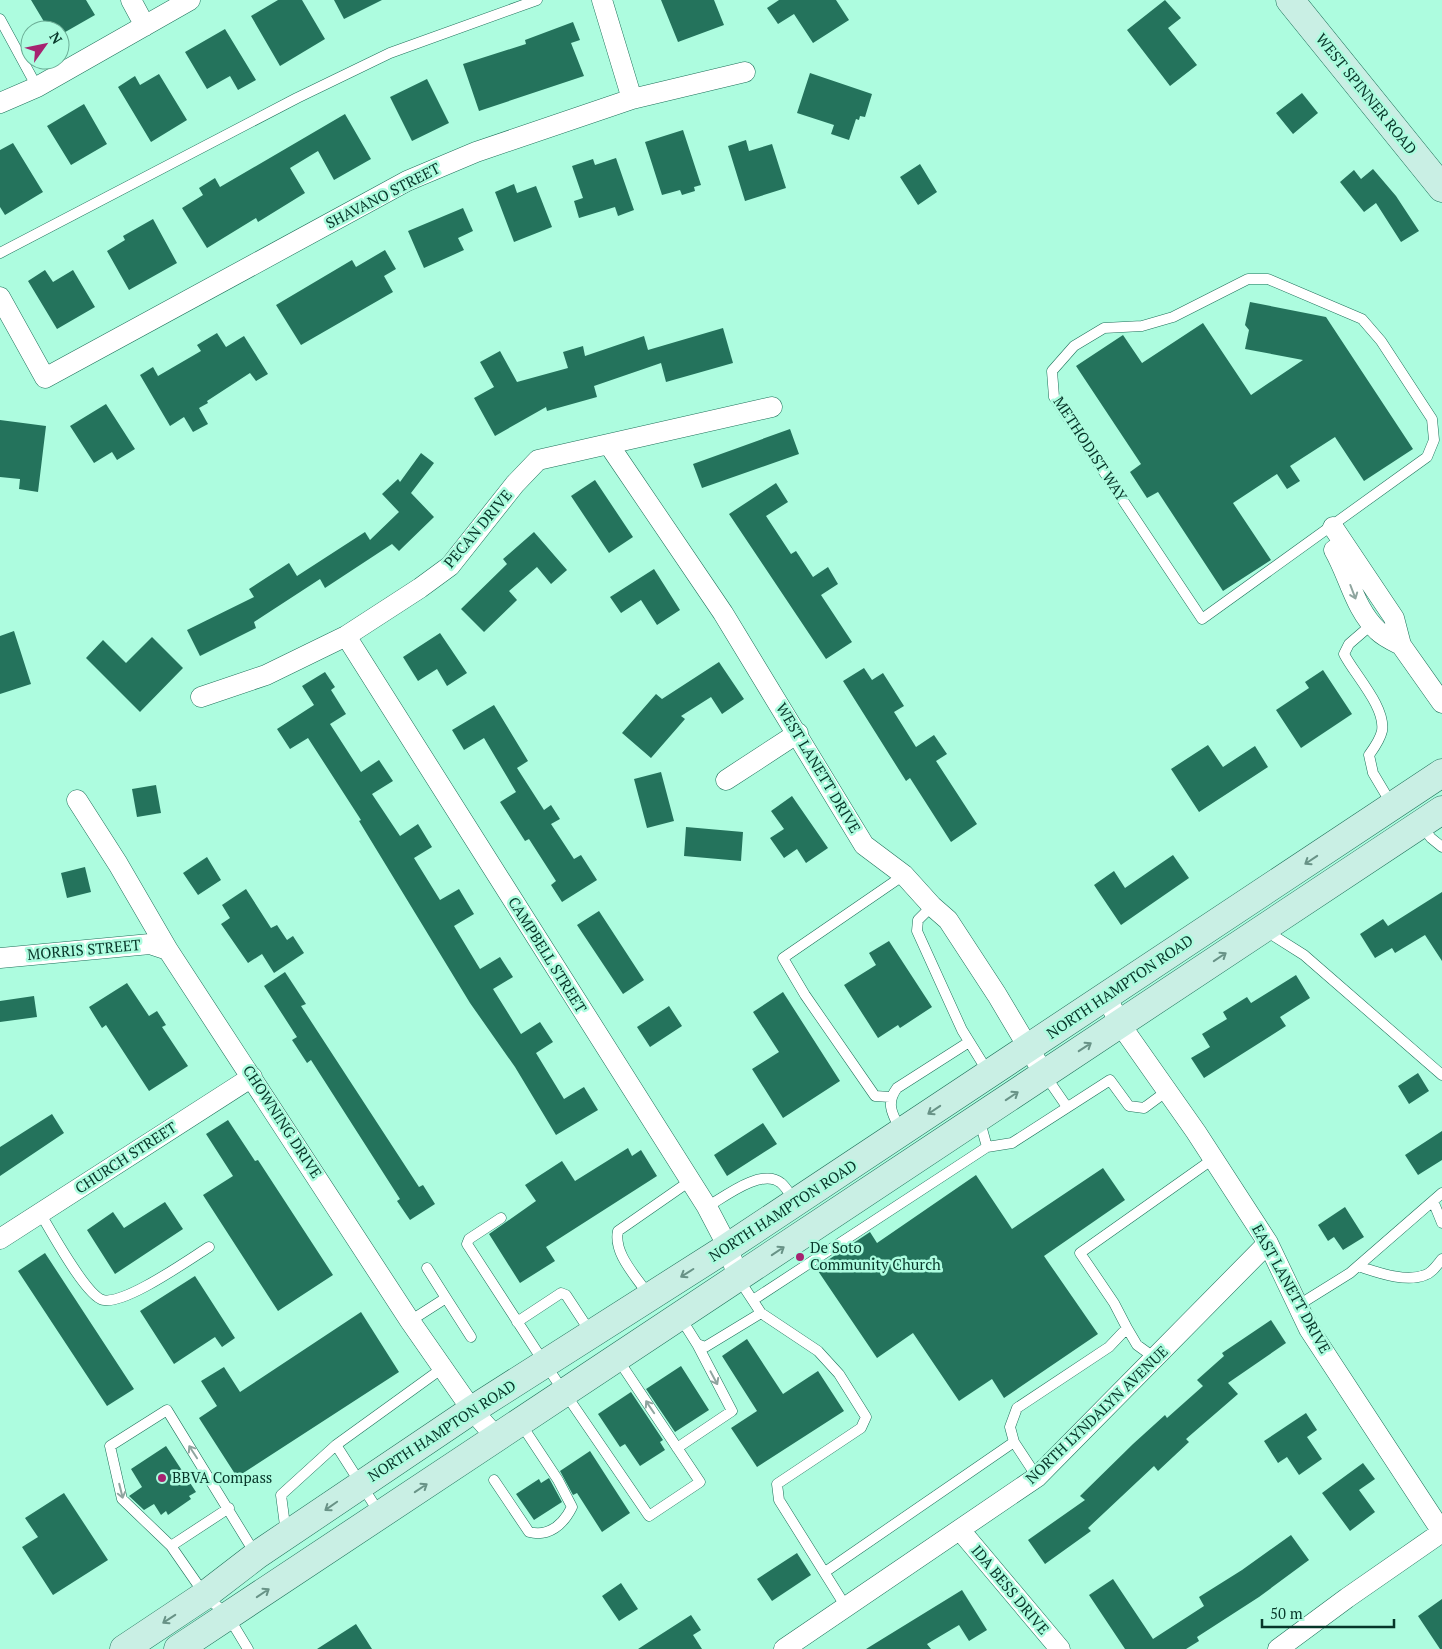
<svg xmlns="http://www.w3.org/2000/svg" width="1442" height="1649" font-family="'PT Serif',serif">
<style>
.building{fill:#24735c}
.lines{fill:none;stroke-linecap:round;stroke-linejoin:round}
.lane-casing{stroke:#1d7059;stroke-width:11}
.street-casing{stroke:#1d7059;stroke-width:21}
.secondary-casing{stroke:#1d7059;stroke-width:29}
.lane{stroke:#fff;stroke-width:10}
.street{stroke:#fff;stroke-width:20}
.secondary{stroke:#c9efe4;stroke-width:28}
.oneway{stroke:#8fa59f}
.oneway2{stroke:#689286}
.poi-dot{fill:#a62370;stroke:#adfcdf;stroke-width:2}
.labels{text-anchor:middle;stroke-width:5;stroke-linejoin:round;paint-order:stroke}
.street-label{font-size:15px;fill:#073629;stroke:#adfcdf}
.poi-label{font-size:15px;fill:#073629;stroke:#adfcdf;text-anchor:start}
</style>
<rect width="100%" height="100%" fill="#adfcdf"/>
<path class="building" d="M31,0H86L95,15L60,35V30H49Z
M278,0H302L325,39L280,66L251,16Z
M334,0H382L344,19Z
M661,0H714L724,25L678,42Z
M779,0H836L849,20L813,43L794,14L778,24L767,8Z
M1165,0L1181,18L1168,28L1197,65L1170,86L1127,30Z
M573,22L580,40L571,43L584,76L479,111L463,64L526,44L525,40Z
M225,29L256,80L238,90L230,76L207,89L185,52Z
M810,73L872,94L865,117L860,116L859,120L856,119L849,140L831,134L834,125L797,113Z
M159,74L187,120L151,142L118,87L135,76L140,85Z
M427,79L449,123L412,141L390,97Z
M1302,93L1318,113L1293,134L1276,113Z
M84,104L107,144L71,165L47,126Z
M345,114L371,159L334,180L318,151L290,168L305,193L258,222L256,218L207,248L182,208L203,195L199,188L215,178L220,187Z
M683,130L701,185L694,187L695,191L682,195L680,190L662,195L645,142Z
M746,140L749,151L772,144L786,188L745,201L728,146Z
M13,143L43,192L5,215L0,207V150Z
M616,158L634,210L618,216L615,207L579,218L574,201L583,198L572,166L593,159L595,165Z
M920,164L937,192L918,205L900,177Z
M1373,169L1396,196L1419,231L1401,242L1376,203L1364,212L1340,182L1354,170L1361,179Z
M514,184L517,193L536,186L552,227L514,242L495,192Z
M463,208L473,231L458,238L464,250L424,268L408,231Z
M153,219L177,263L129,290L107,251L125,240L123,236Z
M385,250L396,269L384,276L393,292L301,345L276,305L352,260L356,267Z
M45,270L53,282L73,270L95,307L57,329L28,281Z
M1250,302L1326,317L1413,449L1364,481L1335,437L1290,466L1300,481L1287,489L1277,474L1233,503L1271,560L1223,591L1158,492L1147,498L1130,472L1141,464L1076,366L1123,335L1142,363L1203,323L1251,395L1303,360L1245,349L1249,330L1245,325Z
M723,328L733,363L666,382L661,363L594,386L597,397L547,411L546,407L495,436L474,398L494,387L480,362L500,351L517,382L568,368L563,352L583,346L585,356L644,336L648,350Z
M217,333L226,347L244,336L268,374L256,381L250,373L207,401L208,403L199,408L208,424L193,432L184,417L170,426L140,375L153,367L158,376L201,351L197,345Z
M106,404L135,449L117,460L112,452L94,463L70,426Z
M0,420L46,426L38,492L19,489L20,479L0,477Z
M790,429L799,454L702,488L693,464Z
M421,453L434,463L411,493L434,517L399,551L392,544L325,588L320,579L254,622L256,628L200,656L187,630L254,597L249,589L289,563L297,576L365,532L370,540L399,512L382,494L398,479L400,482Z
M595,480L633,537L609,553L571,496Z
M776,483L788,502L766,516L791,554L796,551L813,577L828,567L838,584L821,595L852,642L826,659L729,514Z
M534,532L567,570L551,584L537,567L509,591L517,600L484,632L461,609L507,564L503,559Z
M654,569L680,610L657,625L641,600L621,613L610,597Z
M14,631L31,684L0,694V636Z
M440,633L467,673L447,686L437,669L418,681L403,657Z
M152,637L183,668L140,712L86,658L103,640L126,663Z
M719,662L744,699L722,714L711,697L681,716L685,719L651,758L622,733L656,694L662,699Z
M864,668L872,680L883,673L904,706L894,712L916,747L934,735L947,754L936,761L977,824L951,842L910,778L906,781L843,681Z
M1323,670L1352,714L1301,748L1276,710L1309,688L1305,682Z
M325,672L335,687L331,690L346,714L330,724L361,772L379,760L393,781L372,794L400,836L418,824L432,847L414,858L440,900L459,889L474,914L454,926L480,969L500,957L513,977L493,989L521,1034L540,1022L553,1042L536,1053L564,1099L584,1087L598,1110L556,1135L515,1067L470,1003L359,821L361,820L308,738L290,749L277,729L314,705L302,686Z
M494,705L528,761L517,768L544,810L551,805L560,819L551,824L574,859L581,855L597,880L562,902L551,885L556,881L529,839L525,841L500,802L516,792L484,738L464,750L452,730Z
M1208,745L1223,767L1255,746L1268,767L1199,812L1171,769Z
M661,772L674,821L647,828L634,779Z
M156,785L161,813L137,817L132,789Z
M792,796L828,848L806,863L797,849L784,858L770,838L784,829L771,811Z
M686,827L743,832L741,861L684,856Z
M1173,855L1189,878L1121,925L1094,885L1114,871L1125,888Z
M207,857L221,880L198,895L183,873Z
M85,867L91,892L67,898L61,873Z
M246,889L271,928L277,925L287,940L293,936L304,953L274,973L262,954L248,963L221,924L230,918L222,905Z
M1442,892V961L1425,935L1395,953L1392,948L1375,958L1360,934L1383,919L1388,926Z
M599,911L644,980L623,994L577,925Z
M889,941L932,1007L900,1028L898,1025L878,1038L844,985L876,965L869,953Z
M285,972L306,1004L301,1006L419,1187L423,1185L435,1204L410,1220L397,1201L400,1199L311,1060L307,1063L292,1040L297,1037L264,986Z
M1296,975L1310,998L1280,1017L1286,1026L1204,1078L1191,1058L1210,1047L1202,1034L1227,1019L1223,1012L1247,997L1251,1003Z
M127,983L149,1016L157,1011L166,1025L162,1027L188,1066L149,1091L106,1025L102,1028L89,1007Z
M783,992L840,1081L783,1118L752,1069L779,1052L753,1012Z
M34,996L37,1017L0,1022V1001Z
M669,1006L682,1026L650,1047L637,1027Z
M1418,1073L1429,1091L1409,1104L1398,1086Z
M52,1114L64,1133L0,1176V1147Z
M228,1120L255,1161L258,1160L333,1275L278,1311L203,1195L233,1176L206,1134Z
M763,1123L777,1144L727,1176L714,1155Z
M1442,1131V1160L1418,1175L1405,1155Z
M628,1148L632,1156L641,1150L657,1176L546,1247L555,1261L520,1283L489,1234L536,1201L525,1185L562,1161L575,1181Z
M1103,1168L1125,1200L1044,1256L1098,1334L1004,1398L992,1379L959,1401L913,1333L877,1358L816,1268L870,1232L877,1243L976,1175L1012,1229Z
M165,1202L183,1229L115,1274L87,1230L113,1212L124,1228Z
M1345,1207L1364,1237L1343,1250L1334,1237L1328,1241L1318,1225Z
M45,1253L134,1389L107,1406L18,1271Z
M195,1276L235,1338L222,1347L215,1337L174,1364L140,1311Z
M361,1312L399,1372L237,1477L199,1418L217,1406L201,1381L224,1367L240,1392Z
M1271,1320L1286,1343L1228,1383L1238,1394L1186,1439L1189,1442L1158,1471L1154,1466L1088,1528L1091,1531L1045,1564L1028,1540L1085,1500L1080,1496L1133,1444L1165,1415L1167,1418L1203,1386L1197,1380L1224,1356L1222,1353Z
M747,1339L783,1394L818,1371L844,1411L757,1467L731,1428L757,1411L722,1356Z
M681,1366L709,1410L675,1432L646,1389Z
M631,1392L663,1440L660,1442L665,1450L640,1466L625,1444L620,1447L598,1414Z
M1306,1413L1317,1430L1307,1437L1322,1459L1299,1475L1287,1457L1278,1463L1264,1441Z
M166,1446L196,1492L189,1496L191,1499L168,1515L166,1511L161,1515L154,1504L144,1510L129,1496L142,1487L131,1469Z
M590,1451L630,1513L602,1532L577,1493L573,1495L560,1471Z
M1363,1463L1375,1479L1359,1490L1375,1512L1350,1531L1322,1493Z
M549,1478L562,1502L534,1520L516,1494L539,1479L541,1483Z
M64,1493L108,1560L53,1595L22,1547L38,1537L25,1518Z
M1291,1535L1309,1560L1259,1597L1197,1637L1199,1641L1186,1649H1125L1089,1595L1113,1579L1153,1639L1204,1606L1199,1597L1242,1570Z
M797,1553L811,1575L772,1601L757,1579Z
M621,1583L638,1609L619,1621L602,1596Z
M962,1590L987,1630L969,1641L959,1625L927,1644L931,1649H866Z
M1442,1599V1649H1440L1418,1616Z
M691,1615L701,1630L693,1635L702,1649H638Z
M356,1624L372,1649H317Z"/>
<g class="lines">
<defs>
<path id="lane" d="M0,19L37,87
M0,253L297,98L390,53L537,0
M1248,279H1268L1362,319L1381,341L1432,419L1434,440L1427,457L1202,619L1054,397L1052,371L1074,346L1104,328L1142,326L1173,317Z
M1371,625L1349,644L1344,654C1354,674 1386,707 1382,731C1380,740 1374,748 1369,755L1373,773L1392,805
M1421,825L1431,838L1442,847
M932,906L918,920L917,931L962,1030L988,1072
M1266,931L1304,955L1442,1075
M1045,1075L1067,1107
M890,1097L875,1096L805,995L783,958L904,875
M901,1131C893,1115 885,1104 897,1088L969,1042
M987,1147L1012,1143L1110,1080L1129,1106L1144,1108L1167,1091
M1433,1201L1442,1223
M707,1207C724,1197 762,1167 781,1183C786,1187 791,1196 795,1201
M40,1213C51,1231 86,1296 103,1300C125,1305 188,1260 209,1247
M501,1218L469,1239L467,1244L545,1364L649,1516L700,1482L617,1358
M1358,1266C1377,1272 1405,1283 1425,1275C1432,1273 1437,1265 1442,1259
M427,1268L446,1298
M649,1296C637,1277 613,1254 618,1231L690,1181
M753,1300L987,1147L979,1118
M1297,1306L1350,1273L1442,1193
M761,1313L818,1351L839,1374L866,1417L861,1428L777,1484L779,1500L846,1607
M680,1317L697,1344L705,1347L761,1313L738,1278
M410,1321L446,1298L471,1337
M517,1322L561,1293L566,1295L591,1333
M1127,1328L1114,1303L1080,1253L1213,1159
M1014,1442L1010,1427L1017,1408L1109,1347L1127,1328L1137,1345L1155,1358
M336,1445L380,1514
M677,1448L732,1411L697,1344
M494,1480L529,1532C549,1537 563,1525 572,1507L558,1480L521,1424
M286,1533L281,1495L336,1445L444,1367
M171,1546L229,1508
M825,1572L1014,1442L1037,1477
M248,1649L228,1616L205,1595L171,1546L122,1499L110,1446L167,1410L256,1555"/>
<path id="street" d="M131,0L145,26
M602,0L632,99
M0,103L37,87L190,0
M0,297L45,378L407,181L476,152L632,99L745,72
M609,445L723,613L864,845L904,875L932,906L948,920L997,995L1044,1074
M1333,527L1394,618L1401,645L1442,703
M1334,550C1349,576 1355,610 1378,631C1384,637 1393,641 1401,645
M346,636L707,1207L728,1247L738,1278
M201,697L266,675L346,636L420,588L450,566L515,484L538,460L772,407
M726,780L798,733
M77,800L118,864L168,950L410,1321L472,1410L496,1437
M0,958L150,944L168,950
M1106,996L1120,1024L1196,1132L1268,1243L1309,1329L1442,1532
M0,1239L252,1077
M960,1530L1060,1649
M784,1649L1037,1477L1268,1243
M1278,1649L1347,1598L1442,1532"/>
<path id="secondary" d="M1290,0L1442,188
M124,1649L205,1595L257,1555L472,1410L728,1247L1442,773
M178,1649L1442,810"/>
</defs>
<use href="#lane" class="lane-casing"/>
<use href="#street" class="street-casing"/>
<use href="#secondary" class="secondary-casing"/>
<use href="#lane" class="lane"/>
<use href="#street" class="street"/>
<use href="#secondary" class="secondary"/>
</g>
<defs><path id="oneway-shaft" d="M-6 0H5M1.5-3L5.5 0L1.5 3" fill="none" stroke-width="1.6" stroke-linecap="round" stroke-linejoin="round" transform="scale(1.25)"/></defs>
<g class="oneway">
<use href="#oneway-shaft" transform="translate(1353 592) rotate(69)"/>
<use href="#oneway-shaft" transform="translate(714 1378) rotate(62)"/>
<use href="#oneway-shaft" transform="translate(650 1407) rotate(-124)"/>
<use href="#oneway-shaft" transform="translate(193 1452) rotate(-123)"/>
<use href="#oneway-shaft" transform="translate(121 1491) rotate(76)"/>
</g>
<g class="oneway2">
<use href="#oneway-shaft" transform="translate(1311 860) rotate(146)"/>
<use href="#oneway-shaft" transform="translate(1220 957) rotate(-34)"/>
<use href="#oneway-shaft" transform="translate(1085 1047) rotate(-33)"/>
<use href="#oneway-shaft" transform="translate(1012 1096) rotate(-34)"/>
<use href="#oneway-shaft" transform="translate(934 1110) rotate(146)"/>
<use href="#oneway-shaft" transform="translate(778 1251) rotate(-34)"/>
<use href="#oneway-shaft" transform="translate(687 1273) rotate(148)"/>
<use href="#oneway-shaft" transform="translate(421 1488) rotate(-34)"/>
<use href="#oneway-shaft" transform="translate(331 1506) rotate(145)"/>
<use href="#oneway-shaft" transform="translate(263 1593) rotate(-34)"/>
<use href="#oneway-shaft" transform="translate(169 1619) rotate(147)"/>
</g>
<g class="poi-dot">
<circle cx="800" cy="1257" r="5"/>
<circle cx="162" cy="1478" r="5"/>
</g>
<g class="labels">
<g class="street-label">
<text transform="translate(1366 94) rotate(51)" y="5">WEST SPINNER ROAD</text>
<text transform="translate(383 196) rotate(-27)" y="5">SHAVANO STREET</text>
<text transform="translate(1090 449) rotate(57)" y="5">METHODIST WAY</text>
<text transform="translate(478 529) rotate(-50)" y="5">PECAN DRIVE</text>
<text transform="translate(818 768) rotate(59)" y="5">WEST LANETT DRIVE</text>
<text transform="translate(84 950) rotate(-5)" y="5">MORRIS STREET</text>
<text transform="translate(547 955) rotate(58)" y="5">CAMPBELL STREET</text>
<text transform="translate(1120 987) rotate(-34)" y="5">NORTH HAMPTON ROAD</text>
<text transform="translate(282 1122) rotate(57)" y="5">CHOWNING DRIVE</text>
<text transform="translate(126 1158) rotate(-33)" y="5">CHURCH STREET</text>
<text transform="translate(783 1211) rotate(-33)" y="5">NORTH HAMPTON ROAD</text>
<text transform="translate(1291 1289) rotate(61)" y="5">EAST LANETT DRIVE</text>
<text transform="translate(1097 1415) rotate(-44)" y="5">NORTH LYNDALYN AVENUE</text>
<text transform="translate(442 1431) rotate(-33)" y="5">NORTH HAMPTON ROAD</text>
<text transform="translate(1010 1590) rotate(50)" y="5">IDA BESS DRIVE</text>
</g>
<g class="poi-label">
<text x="810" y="1253">De Soto<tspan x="810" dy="17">Community Church</tspan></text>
<text x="172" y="1483">BBVA Compass</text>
</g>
</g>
<g transform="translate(45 45) rotate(57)"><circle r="24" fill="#adfcdf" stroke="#6bad96"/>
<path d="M0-4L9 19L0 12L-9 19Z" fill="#a62370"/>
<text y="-8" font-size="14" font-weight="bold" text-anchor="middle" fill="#073629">N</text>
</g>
<path d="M1262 1619v8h132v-8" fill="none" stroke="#073629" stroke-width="2.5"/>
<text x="1270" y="1619" font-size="15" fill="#073629" stroke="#adfcdf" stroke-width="4" paint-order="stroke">50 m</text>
</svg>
